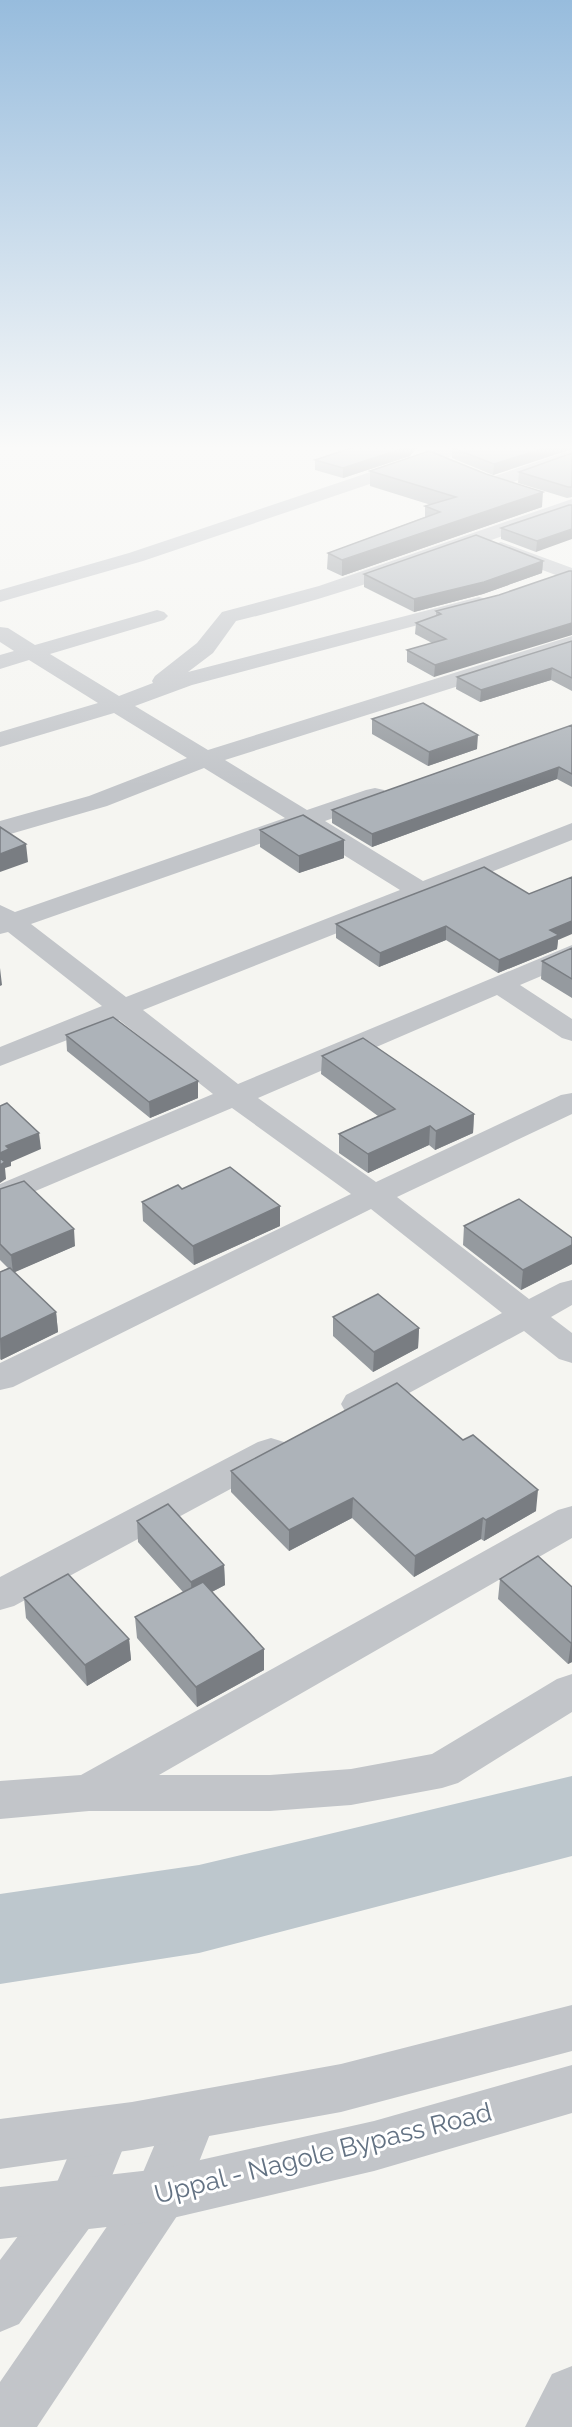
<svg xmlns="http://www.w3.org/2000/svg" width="572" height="2427" font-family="Raleway,sans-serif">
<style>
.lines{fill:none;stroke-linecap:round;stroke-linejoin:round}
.river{fill:#bdc7cd;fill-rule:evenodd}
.minor{fill:#c2c5c9;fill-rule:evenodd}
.tertiary{fill:#c2c5c9;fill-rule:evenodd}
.wall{fill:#959a9f}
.shaded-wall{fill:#797d82}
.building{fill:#adb3b9;stroke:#797d82;stroke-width:1.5}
.labels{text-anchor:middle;stroke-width:6;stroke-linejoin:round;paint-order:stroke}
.near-street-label{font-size:26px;fill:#637283;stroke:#fff}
</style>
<rect width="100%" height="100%" fill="#f5f5f1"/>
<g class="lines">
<path class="river" d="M572,1776V1856L199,1953L0,1984V1894L199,1865Z"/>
<path class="minor" d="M445,447H470L467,451L143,561L0,602V590L129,553Z
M572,450V461L493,489L486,487L484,483L486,479Z
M572,499V511C461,550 351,594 236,621L213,653L188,672L479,597L486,599L489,603L486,607L192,685L135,706L208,750L572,636V650L225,760L307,810L366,790L375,788L384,790L387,795L384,800L325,821L423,881L572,823V840L143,1010L238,1084L572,945V963L520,985L572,1019V1041L562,1038L497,995L258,1098L376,1182L561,1095L572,1093V1114L397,1197L529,1299L560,1283L572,1280V1305L551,1317L572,1333V1363L559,1359L524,1331L372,1413L359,1417L346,1413L341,1404L346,1395L502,1313L371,1209L13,1387L0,1390V1363L351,1194L232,1108L0,1206V1184L213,1094L119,1020L0,1066V1047L102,1006L8,932L0,934V905L15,912L285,818L204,768L107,806L0,837V821L89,796L187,758L114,713L0,747V732L98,703L29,660L0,669V655L14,651L0,642V627L8,628L35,645L150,612L157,610L164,612L168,616L164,620L50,654L119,696L153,683L152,681L155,676L197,643L222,612L319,586ZM302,829L400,890L126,997L31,924Z
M501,542L572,568V581L494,552L491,548L494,544Z
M271,1438L284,1442L290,1451L284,1460L14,1606L0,1610V1577L258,1442Z
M572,1506V1538L159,1775H270L351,1769L432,1754L557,1679L572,1674V1712L458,1783L442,1788L351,1805L270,1811H89L0,1819V1781L81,1775L558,1510Z
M192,2092L210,2099L217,2116L179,2213L37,2427H0V2382L141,2177L174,2099Z
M104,2107L122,2114L130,2131L93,2223L19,2324L0,2332V2260L55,2187L86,2114Z
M572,2366V2427H525L552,2374Z"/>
<path class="tertiary" d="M572,2005V2051L341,2112L132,2150L0,2169V2119L132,2102L341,2064Z
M572,2065V2113L374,2171L160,2221L0,2239V2187L160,2169L374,2121Z"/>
</g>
<path class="wall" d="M572,447V449L493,475L452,458V448Z
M415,449L410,456L343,478L315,470V460Z
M572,453V497L567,498L518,483L519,472Z
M370,471L542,507L342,576L327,569L328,553L425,517V506L431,505L370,486Z
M572,505L536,552L501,539V528Z
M543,561L542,573L483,594L414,612L364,587V574Z
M499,595L434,677L407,662V650L432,643L415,634L416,623L436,616V611Z
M572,641V691L551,680L480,702L456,689L457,677Z
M372,719L477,749L428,766L372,734Z
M572,725V787L557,779L372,847L332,823V810Z
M260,830L344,858L299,873L260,847Z
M529,894L558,940L557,949L498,973L446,940L379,967L336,938V924Z
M572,948V998L541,979L542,961Z
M66,1035L198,1098L150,1118L67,1051Z
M322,1056L474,1114L473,1133L435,1150L429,1145L368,1173L339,1153V1134L378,1116L321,1074Z
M0,1189L75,1246L14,1272L56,1312L58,1332L1,1360L0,1359V1272L8,1268L0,1260Z
M182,1189L280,1206V1226L194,1265L143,1221L142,1202Z
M464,1226L572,1238V1264L521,1290L463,1245Z
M333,1317L419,1328L418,1348L373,1372L333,1336Z
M231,1471L536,1511L484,1541L481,1539L414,1577L352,1518L289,1551L231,1492Z
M137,1521L224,1565L225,1585L212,1592L264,1670L197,1707L137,1638L135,1617L183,1592L138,1542Z
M500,1579L572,1587V1662L568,1664L498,1599Z
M24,1598L129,1639L131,1660L87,1686L26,1618Z"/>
<path class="shaded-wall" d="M407,447H431L415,449L410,456L343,478V468Z
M548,447H572V449L493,475L494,464Z
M543,492L542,507L342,576V560Z
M572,529V539L536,552L537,541Z
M543,561L542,573L483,594L414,612V599Z
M572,623V635L434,677L435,665Z
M552,668L551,680L480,702L481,690Z
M478,735L477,749L428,766L429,752Z
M559,767L557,779L372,847V834Z
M344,840V858L299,873V856Z
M26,844L28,862L0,872V854Z
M572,921V934L558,940L557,949L498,973L499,960L550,930Z
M446,926V940L379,967L380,953Z
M0,968L2,985L0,986Z
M198,1081V1098L150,1118L149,1102Z
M474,1114L473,1133L435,1150L436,1131Z
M430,1126L429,1145L368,1173V1154Z
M39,1133L41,1149L11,1162V1166L5,1168L6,1179L0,1183V1153L6,1146Z
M280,1206V1226L194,1265L193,1246Z
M74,1229L75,1246L13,1273L11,1255Z
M572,1245V1264L521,1290L523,1270Z
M56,1312L58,1332L1,1360L0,1339Z
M419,1328L418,1348L373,1372L374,1352Z
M538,1490L536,1511L484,1541L486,1520Z
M353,1498L352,1518L289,1551V1530Z
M483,1518L481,1539L414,1577L415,1556Z
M224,1565L225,1585L192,1602L191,1582Z
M129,1639L131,1660L87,1686L85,1665Z
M571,1643H572V1662L568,1664Z
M264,1649V1670L197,1707L196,1687Z"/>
<path class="building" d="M354,447H407L343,468L315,460Z
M456,447H548L494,464L452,448Z
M429,451L486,474L543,492L342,560L328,553L440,512L425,506L456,497L370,471Z
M572,453V487H568L519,472Z
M569,505H572V529L537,541L501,528Z
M476,535L543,561L484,582L414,599L364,574Z
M569,571H572V623L435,665L407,650L446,639L416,623L441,614L436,611L499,595Z
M572,641V678L552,668L481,690L457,677Z
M423,703L478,735L429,752L372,719Z
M572,725V774L559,767L372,834L332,810Z
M303,815L344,840L299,856L260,830Z
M0,827L26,844L0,854Z
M484,867L529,894L572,877V921L550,930L559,935L499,960L446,926L380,953L336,924Z
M572,948V979L542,961Z
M113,1017L198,1081L149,1102L66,1035Z
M363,1038L474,1114L436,1131L430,1126L368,1154L339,1134L395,1109L322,1056Z
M7,1103L39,1133L6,1146L9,1149L0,1153V1106Z
M0,1158L5,1162L0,1165Z
M230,1167L280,1206L193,1246L142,1202L178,1185L182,1189Z
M24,1181L74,1229L11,1255L0,1244V1189Z
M519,1199L572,1238V1245L523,1270L464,1226Z
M10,1268L56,1312L0,1339V1272Z
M378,1294L419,1328L374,1352L333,1317Z
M397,1383L463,1440L473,1435L538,1490L486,1520L483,1518L415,1556L353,1498L289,1530L231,1471Z
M168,1504L224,1565L191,1582L137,1521Z
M538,1556L572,1587V1643H571L500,1579Z
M68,1574L129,1639L85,1665L24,1598Z
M203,1582L264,1649L196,1687L135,1617Z"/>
<linearGradient id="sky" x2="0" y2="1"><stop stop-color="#97bcdd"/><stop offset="0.57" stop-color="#fafaf9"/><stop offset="1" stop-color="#fafaf9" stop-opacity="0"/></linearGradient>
<rect width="572" height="786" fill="url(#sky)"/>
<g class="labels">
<g class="near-street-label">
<text transform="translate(323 2153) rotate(-14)" y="9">Uppal - Nagole Bypass Road</text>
</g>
</g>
</svg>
